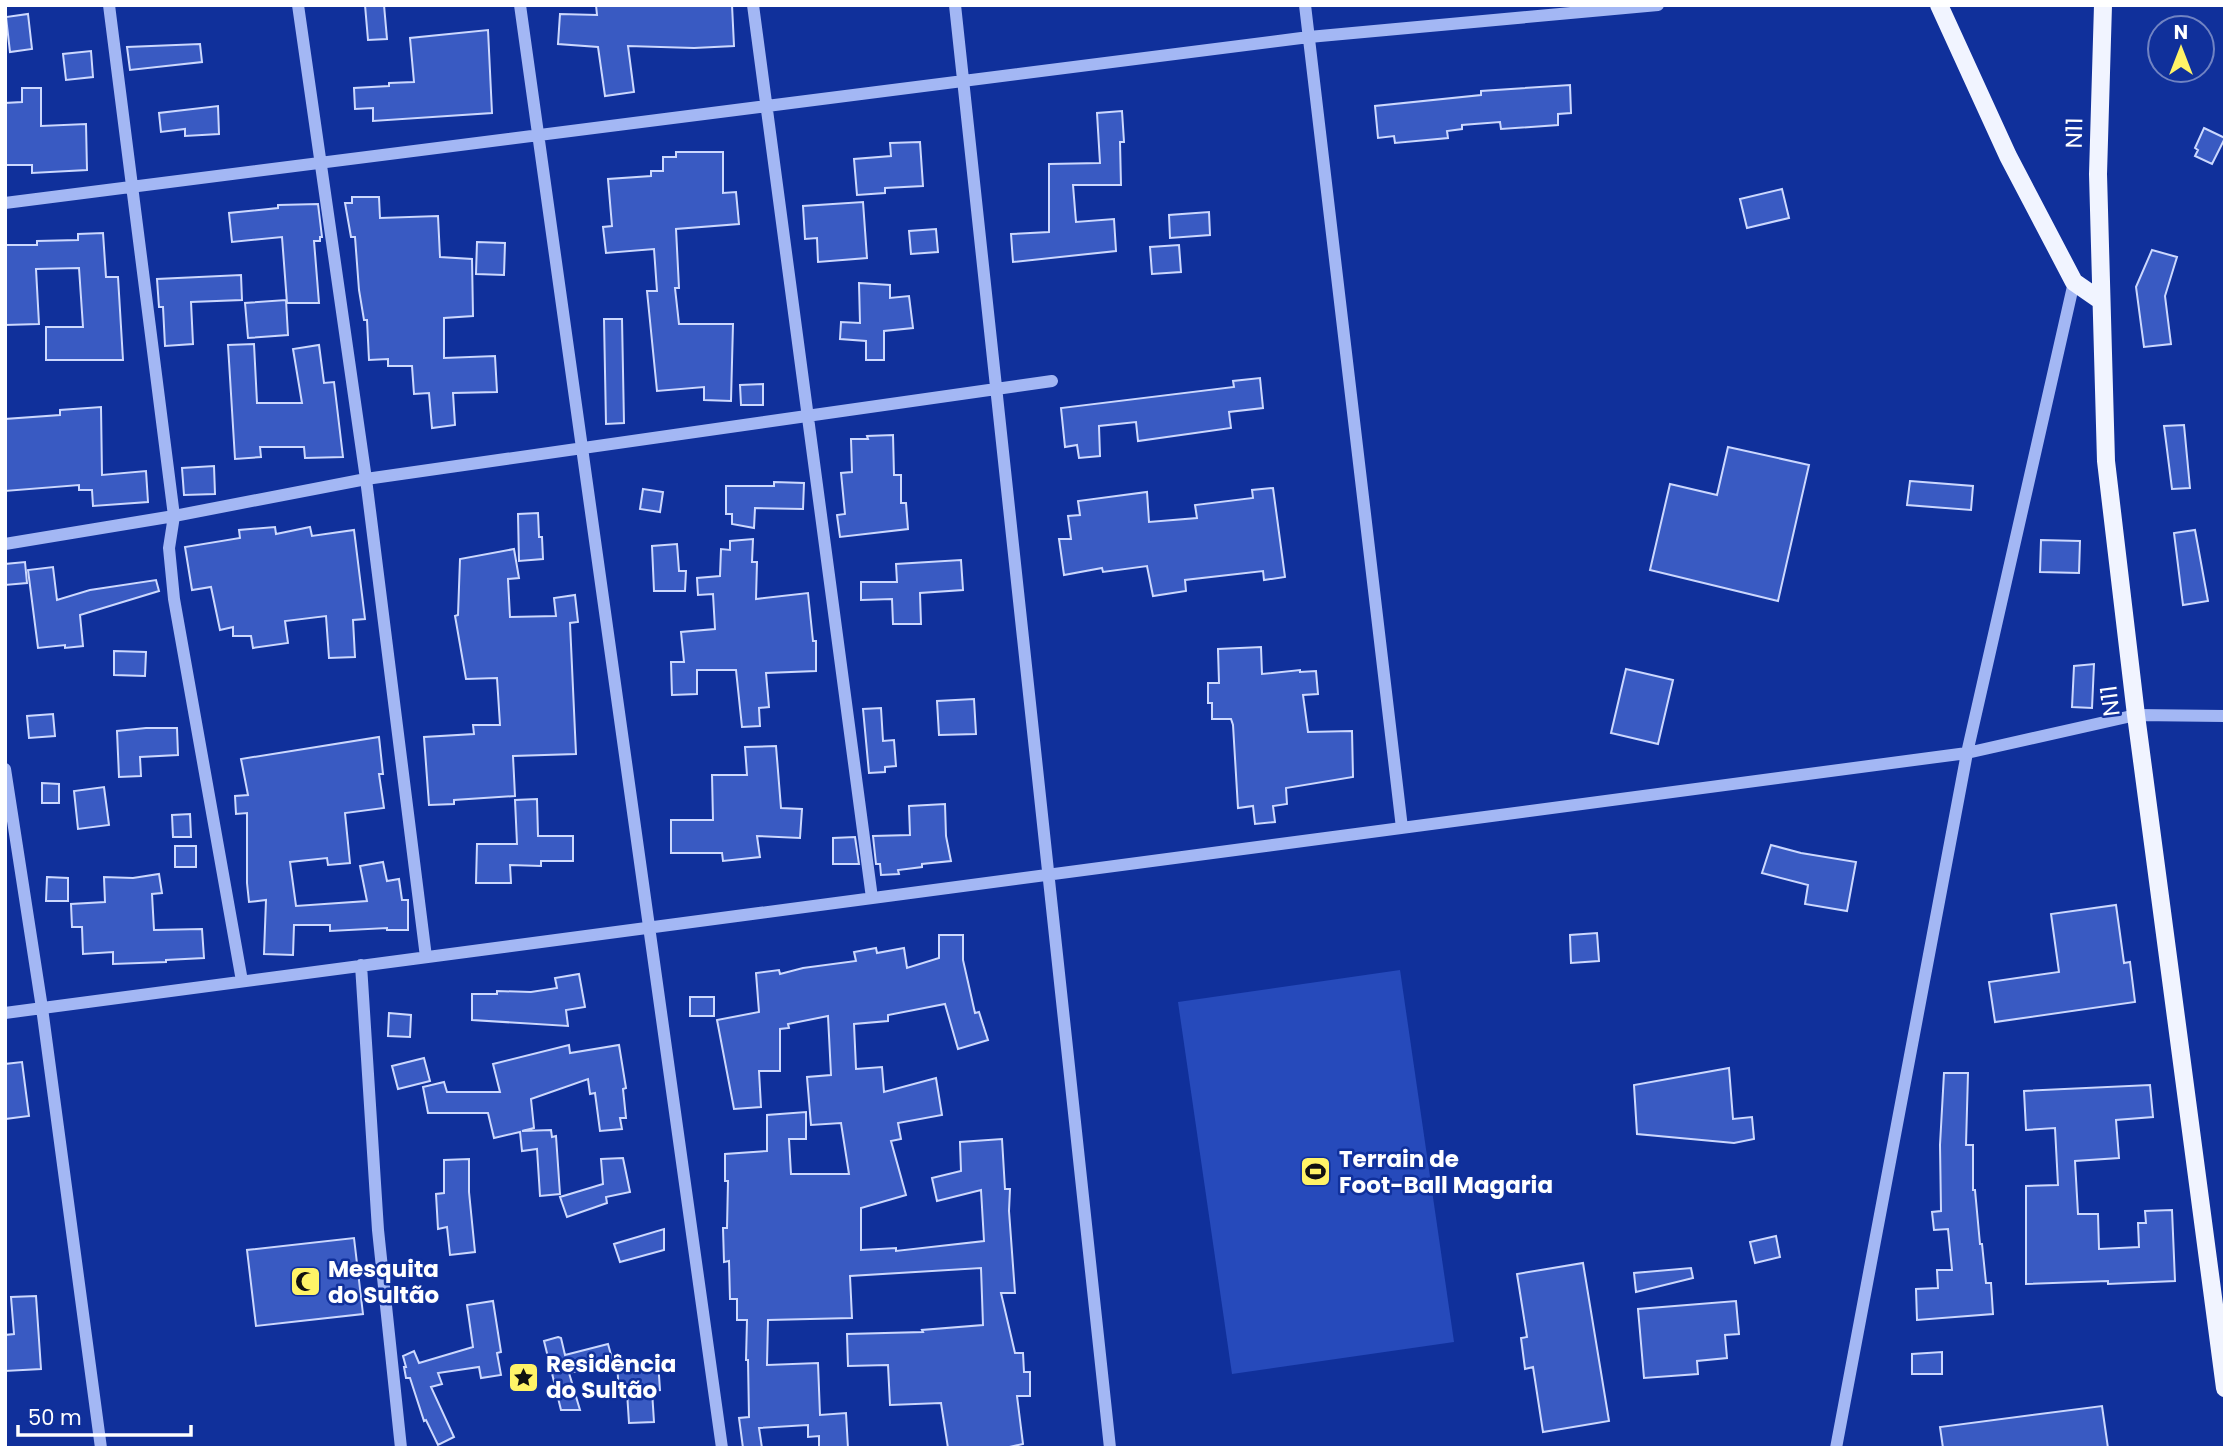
<svg xmlns="http://www.w3.org/2000/svg" width="2230" height="1453" font-family="Poppins,sans-serif">
<style>
.green{fill:#264abb}
.building{fill:#395ac2;stroke:#ccd8fe;stroke-width:2}
.lines{fill:none;stroke-linecap:round;stroke-linejoin:round}
.minor{stroke:#a3b7f4;stroke-width:12}
.major{stroke:#f1f4ff;stroke-width:18}
.labels{text-anchor:middle;stroke-width:5;stroke-linejoin:round;paint-order:stroke}
.street-label{font-size:23px;fill:#fff;stroke:#10309b}
.poi-label{font-size:23px;font-weight:bold;fill:#fff;stroke:#10309b;text-anchor:start}
</style>
<rect width="100%" height="100%" fill="#10309b"/>
<path class="green" d="M1400,970L1454,1342L1232,1374L1178,1002Z"/>
<path class="building" d="M365,5H384L387,39L368,40Z
M596,5H732L734,46L694,48L628,46L634,92L605,96L598,47L558,44L560,14L597,15Z
M28,14L32,49L10,52L6,17Z
M488,30L492,113L373,121V108L355,109L354,88L389,86V83L414,82L410,38Z
M200,44L202,62L130,70L127,47Z
M91,51L93,77L66,80L63,54Z
M1570,85L1571,113L1558,114V125L1501,129L1500,122L1462,125V129L1447,131L1448,138L1395,143L1394,136L1378,138L1375,106L1481,95V91Z
M22,88H41V126L86,124L87,170L32,173V165H5V103L22,102Z
M218,106L219,134L185,136V129L161,132L159,113Z
M1122,111L1124,142H1120L1121,185H1073L1076,222L1114,219L1116,251L1013,262L1011,234L1049,232V164L1100,163L1097,113Z
M2204,128L2225,138L2212,164L2195,156L2198,150L2195,148Z
M920,142L923,186L885,188V193L857,195L854,159L891,156L890,143Z
M676,152H723V193L736,192L739,224L676,229L679,288H675L679,324H733L731,401L704,400V387L657,391L647,291H657L654,249L606,253L603,227L612,226L608,179L651,176V171H663V157H676Z
M1782,189L1789,218L1747,228L1740,199Z
M352,197H379L380,218L438,216L440,257L472,259L473,316L444,318V358L495,356L497,392L453,393L455,425L432,428L429,393L414,394L412,366H388V359L369,360L367,320H364L359,290L355,237H351L345,203H352Z
M863,202L867,258L818,262L817,238L805,239L803,206Z
M318,204L322,237H320V241H314L319,303H287L282,237L232,242L229,213L278,208V205Z
M1209,212L1210,235L1170,238L1169,215Z
M936,229L938,252L911,254L909,231Z
M103,233L106,277H118L123,360H46V327H83L79,268L36,269L39,324L5,325V245H37V241L78,240V234Z
M477,242L505,243L504,275L476,274Z
M1179,245L1181,272L1152,274L1150,247Z
M2152,250L2177,257L2165,296L2171,344L2144,347L2136,287Z
M241,275L242,300L191,302L193,344L165,346L163,307H159L157,279Z
M859,283L890,285V298L909,296L913,328L884,331V360H866V341L840,339L841,322L860,323Z
M286,300L288,335L248,338L245,303Z
M604,319H622L624,423L606,424Z
M254,344L257,403H302L293,349L319,345L324,383L334,382L343,457L305,458L304,447H260L261,457L235,459L228,345Z
M1260,378L1263,408L1229,412L1231,428L1138,441L1136,422L1099,426L1100,456L1079,458L1077,445L1065,447L1061,408L1234,387L1233,381Z
M763,384V405H741L740,385Z
M101,407L102,475L146,471L148,502L93,506L92,490H79V485L5,491V419L60,415V410Z
M2184,425L2190,488L2172,489L2164,426Z
M893,435L894,475H901V503H906L908,529L840,537L837,515L845,514L841,473L852,472L851,439H868L867,436Z
M1728,447L1809,465L1778,601L1650,570L1670,484L1717,495Z
M214,466L215,494L184,495L182,468Z
M1910,481L1973,486L1971,510L1907,505Z
M774,482L804,483L803,509L755,508L754,528L732,524V514H726V486H774Z
M1273,488L1285,577L1264,580L1263,571L1185,580L1186,591L1153,596L1147,566L1103,572L1102,568L1064,575L1059,539H1071L1068,516L1080,515L1078,501L1147,492L1149,522L1197,518L1195,505L1253,498L1252,490Z
M643,489L663,492L660,512L640,509Z
M538,513L539,537H542L543,559L519,561L518,514Z
M275,527L276,534L310,527L312,536L354,530L365,619L353,620L355,657L329,658L326,616L285,621L288,643L253,648L251,636H233V627L220,630L211,587L192,590L185,547L240,538L239,530Z
M2195,530L2208,601L2183,605L2174,533Z
M753,539L752,562H757L756,599L808,593L813,641H816V671L766,673L769,707L759,708L760,726L742,727L736,670H697V694L672,695L671,662H684L681,632L715,629L713,594L698,595L697,578L720,576L721,549L730,550V541Z
M2041,540L2080,541L2079,573L2040,572Z
M677,544L679,571H686L685,591H654L652,546Z
M514,549L519,578L508,579L510,617L556,616L554,598L575,595L578,622L570,623L576,754L513,756L515,796L454,800V804L429,805L424,737L474,734L473,725H500L497,678L466,679L455,616L458,615L460,559Z
M961,560L963,590L920,593L921,624H893L892,599L861,600V582H897L896,564Z
M25,562L27,583L5,585V564Z
M53,567L57,600L90,590L156,580L159,591L80,615L83,646L65,648V645L38,648L28,570Z
M1261,647L1262,674L1300,670V672L1316,671L1318,694L1303,695L1308,732L1352,731L1353,777L1286,788L1287,804L1273,806L1275,822L1255,824L1253,806L1238,808L1233,725L1231,719H1212V703H1208V683H1219L1218,649Z
M114,651L146,652L145,676L114,675Z
M2094,664L2092,708L2072,707L2074,666Z
M1626,669L1673,680L1658,744L1611,733Z
M974,699L976,734L939,735L937,701Z
M881,708L883,741L894,740L896,766L885,767V772L869,773L863,709Z
M53,714L55,736L29,738L27,716Z
M146,728H177L178,755L140,757L141,776L119,777L117,731Z
M379,737L383,774H379L384,808L345,813L350,863L328,865L327,858L290,862L296,906L367,901L360,866L383,862L387,881L399,879L402,900H408V930H387V928L330,931V925H294L293,955L264,954L266,900L249,902L247,883V813L236,814L235,796L248,795L241,759Z
M776,746L781,808L802,809L800,838L757,836L760,857L723,861L722,853H671V820H713L712,775H747L745,747Z
M42,783L59,784V803H42Z
M104,787L109,825L78,829L74,791Z
M537,799L538,836H573V861H541V866L510,865L511,883H476L477,844H517L515,800Z
M945,804L946,836L951,861L922,864V867L898,870L899,874L881,875L880,864H876L873,836L910,835L909,806Z
M190,814L191,837H173L172,815Z
M855,837L859,864H833V838Z
M1771,845L1801,853L1856,862L1847,911L1805,904L1808,885L1762,873Z
M175,846H196V867H175Z
M159,874L162,893L152,894L154,930L202,929L204,958L166,960V962L113,964V952L83,954L82,927H72L71,904L105,902L104,877L133,878Z
M47,877L68,878V901H46Z
M2116,905L2124,963L2130,962L2135,1002L1995,1022L1989,982L2059,972L2051,914Z
M1597,933L1599,961L1571,963L1570,935Z
M939,935H963V960L975,1013L979,1012L988,1040L958,1049L945,1004L888,1015V1021L854,1024L856,1069L882,1067L884,1092L936,1078L942,1115L898,1123L901,1139L891,1141L906,1195L861,1208V1250L896,1248V1251L984,1241L981,1190L937,1201L932,1178L961,1171L960,1142L1002,1139L1005,1189H1010L1009,1211L1015,1293H1001L1015,1353H1023L1024,1372H1030V1396H1017L1023,1444L1005,1448H948L941,1403L890,1405L888,1365L848,1366L847,1334L923,1332L922,1330L983,1325L981,1268L850,1276L852,1318L768,1320L767,1365L818,1363L820,1415L846,1413L848,1448H819V1436L808,1437V1425L759,1428L762,1448H743L739,1418L749,1417L748,1360H746L747,1320H737V1299H730L729,1261L724,1262L723,1228H727L728,1181H725V1154L767,1151V1115L806,1112V1139H789L791,1174H849L841,1123L811,1125L807,1077L831,1075L828,1016L788,1024L789,1028L780,1029V1071H759L761,1107L734,1109L717,1020L759,1012L756,973L779,970L780,974L803,968L856,961L854,952L876,948L877,953L904,948L907,968L939,958Z
M579,974L585,1007L566,1010L568,1026L472,1020V994H497V991L531,992L557,988L555,978Z
M690,997H714V1016H690Z
M389,1013L411,1015L410,1037L388,1036Z
M569,1045L570,1053L619,1045L626,1088L623,1089L626,1118H620L622,1129L600,1131L595,1093L590,1094L588,1079L531,1099L534,1128L522,1131L551,1130L552,1137L556,1136L560,1194L540,1196L537,1149L522,1151L520,1132L494,1138L488,1113H428L423,1087L444,1082L447,1092H500L493,1064Z
M424,1058L430,1081L398,1089L392,1066Z
M22,1062L29,1116L5,1119V1064Z
M1729,1068L1733,1119L1752,1117L1754,1139L1734,1143L1637,1134L1634,1085Z
M1944,1073H1968L1966,1145H1973V1190H1975L1980,1244H1982L1986,1283H1991L1993,1314L1917,1320L1916,1289L1938,1288L1937,1270H1952L1948,1229L1934,1230L1932,1212L1941,1211L1940,1145Z
M2150,1085L2153,1117L2116,1120L2119,1158L2075,1161L2078,1214H2098L2099,1249L2139,1247L2138,1223H2146L2145,1211L2172,1210L2175,1281L2108,1284V1281L2026,1284V1186L2058,1185L2055,1128L2026,1130L2024,1091Z
M623,1158L630,1192L606,1197L607,1203L567,1217L560,1197L603,1184L601,1159Z
M469,1159V1192L475,1252L450,1255L447,1227L438,1229L436,1194L444,1193V1160Z
M664,1229V1250L620,1262L614,1244Z
M1776,1236L1780,1257L1755,1263L1750,1242Z
M354,1238L363,1314L256,1326L247,1250Z
M1583,1263L1609,1421L1543,1432L1533,1367L1525,1369L1521,1338L1527,1337L1517,1274Z
M1691,1268L1693,1278L1636,1292L1634,1273Z
M36,1296L41,1369L5,1371V1335L14,1334L11,1297Z
M493,1301L501,1352L497,1353L501,1375L481,1378L479,1367L438,1373L442,1384L431,1387L454,1437L438,1445L426,1420L424,1421L410,1378H406L404,1367H406L403,1356L414,1351L419,1363L473,1347L467,1305Z
M1736,1301L1739,1334L1725,1335L1727,1358L1697,1361L1698,1374L1644,1378L1638,1309Z
M558,1337L561,1338L565,1355L608,1344L613,1362L569,1373L580,1410H561L544,1341Z
M1942,1352V1374H1912V1354Z
M658,1361L660,1390L652,1391L654,1422L629,1423L627,1392L619,1393L617,1363Z
M2102,1406L2108,1448H1943L1940,1427Z"/>
<g class="lines">
<path class="minor" d="M109,5L174,516L169,548L174,599L242,981
M298,5L366,479L426,957
M520,5L722,1448
M753,5L872,898
M955,5L1110,1448
M1305,5L1402,828
M5,203L1309,37L1658,5
M5,544L174,516L366,479L1052,381
M5,769L42,1008L101,1448
M361,965L378,1230L401,1448
M5,1013L1967,753L2136,715L2225,716
M1836,1448L1967,753L2074,282"/>
<path class="major" d="M1939,5L2008,156L2074,282L2100,300
M2103,5L2098,174L2106,461L2136,715L2225,1388"/>
</g>
<defs>
<symbol id="stadium-square" viewBox="-11 -11 22 22"><rect x="-9" y="-9" width="18" height="18" rx="4" fill="#fff367" stroke="#10309b"/><path d="M0-5a6.5 5 0 1 0 0 10a6.5 5 0 1 0 0-10ZM-3.5-1.8h7v3.6h-7Z" fill="#111"/></symbol>
<symbol id="mosque-square" viewBox="-11 -11 22 22"><rect x="-9" y="-9" width="18" height="18" rx="4" fill="#fff367" stroke="#10309b"/><path d="M3.5-4.9A6 6 0 1 0 3.5 4.9A5 5 0 1 1 3.5-4.9Z" fill="#111"/></symbol>
<symbol id="sight-square" viewBox="-11 -11 22 22"><rect x="-9" y="-9" width="18" height="18" rx="4" fill="#fff367" stroke="#10309b"/><path d="M0-6L1.8-2.2L6-1.7L2.9 1.2L3.7 5.4L0 3.3L-3.7 5.4L-2.9 1.2L-6-1.7L-1.8-2.2Z" fill="#111"/></symbol>
</defs>
<g fill-rule="evenodd">
<use href="#stadium-square" x="1298" y="1154" width="35" height="35"/>
<use href="#mosque-square" x="288" y="1264" width="35" height="35"/>
<use href="#sight-square" x="506" y="1360" width="35" height="35"/>
</g>
<g class="labels">
<g class="street-label">
<text transform="translate(2074 133) rotate(-89)" y="8">N11</text>
<text transform="translate(2110 701) rotate(-97)" y="8">N11</text>
</g>
<g class="poi-label">
<text x="1339" y="1167">Terrain de<tspan x="1339" dy="26">Foot-Ball Magaria</tspan></text>
<text x="328" y="1277">Mesquita<tspan x="328" dy="26">do Sultão</tspan></text>
<text x="546" y="1372">Residência<tspan x="546" dy="26">do Sultão</tspan></text>
</g>
</g>
<rect width="2230" height="1453" fill="none" stroke="#ffffff" stroke-width="14"/>
<g transform="translate(2181 49)"><circle r="33" fill="#10309b" stroke="#7083c3" stroke-width="2"/>
<path d="M0-5L12 26L0 18L-12 26Z" fill="#fff367"/>
<text y="-10" font-size="19" font-weight="bold" text-anchor="middle" fill="#ffffff">N</text>
</g>
<path d="M18 1425v10h173v-10" fill="none" stroke="#ffffff" stroke-width="3.5"/>
<text x="28" y="1425" font-size="21" fill="#ffffff" stroke="#10309b" stroke-width="5" paint-order="stroke">50 m</text>
</svg>
